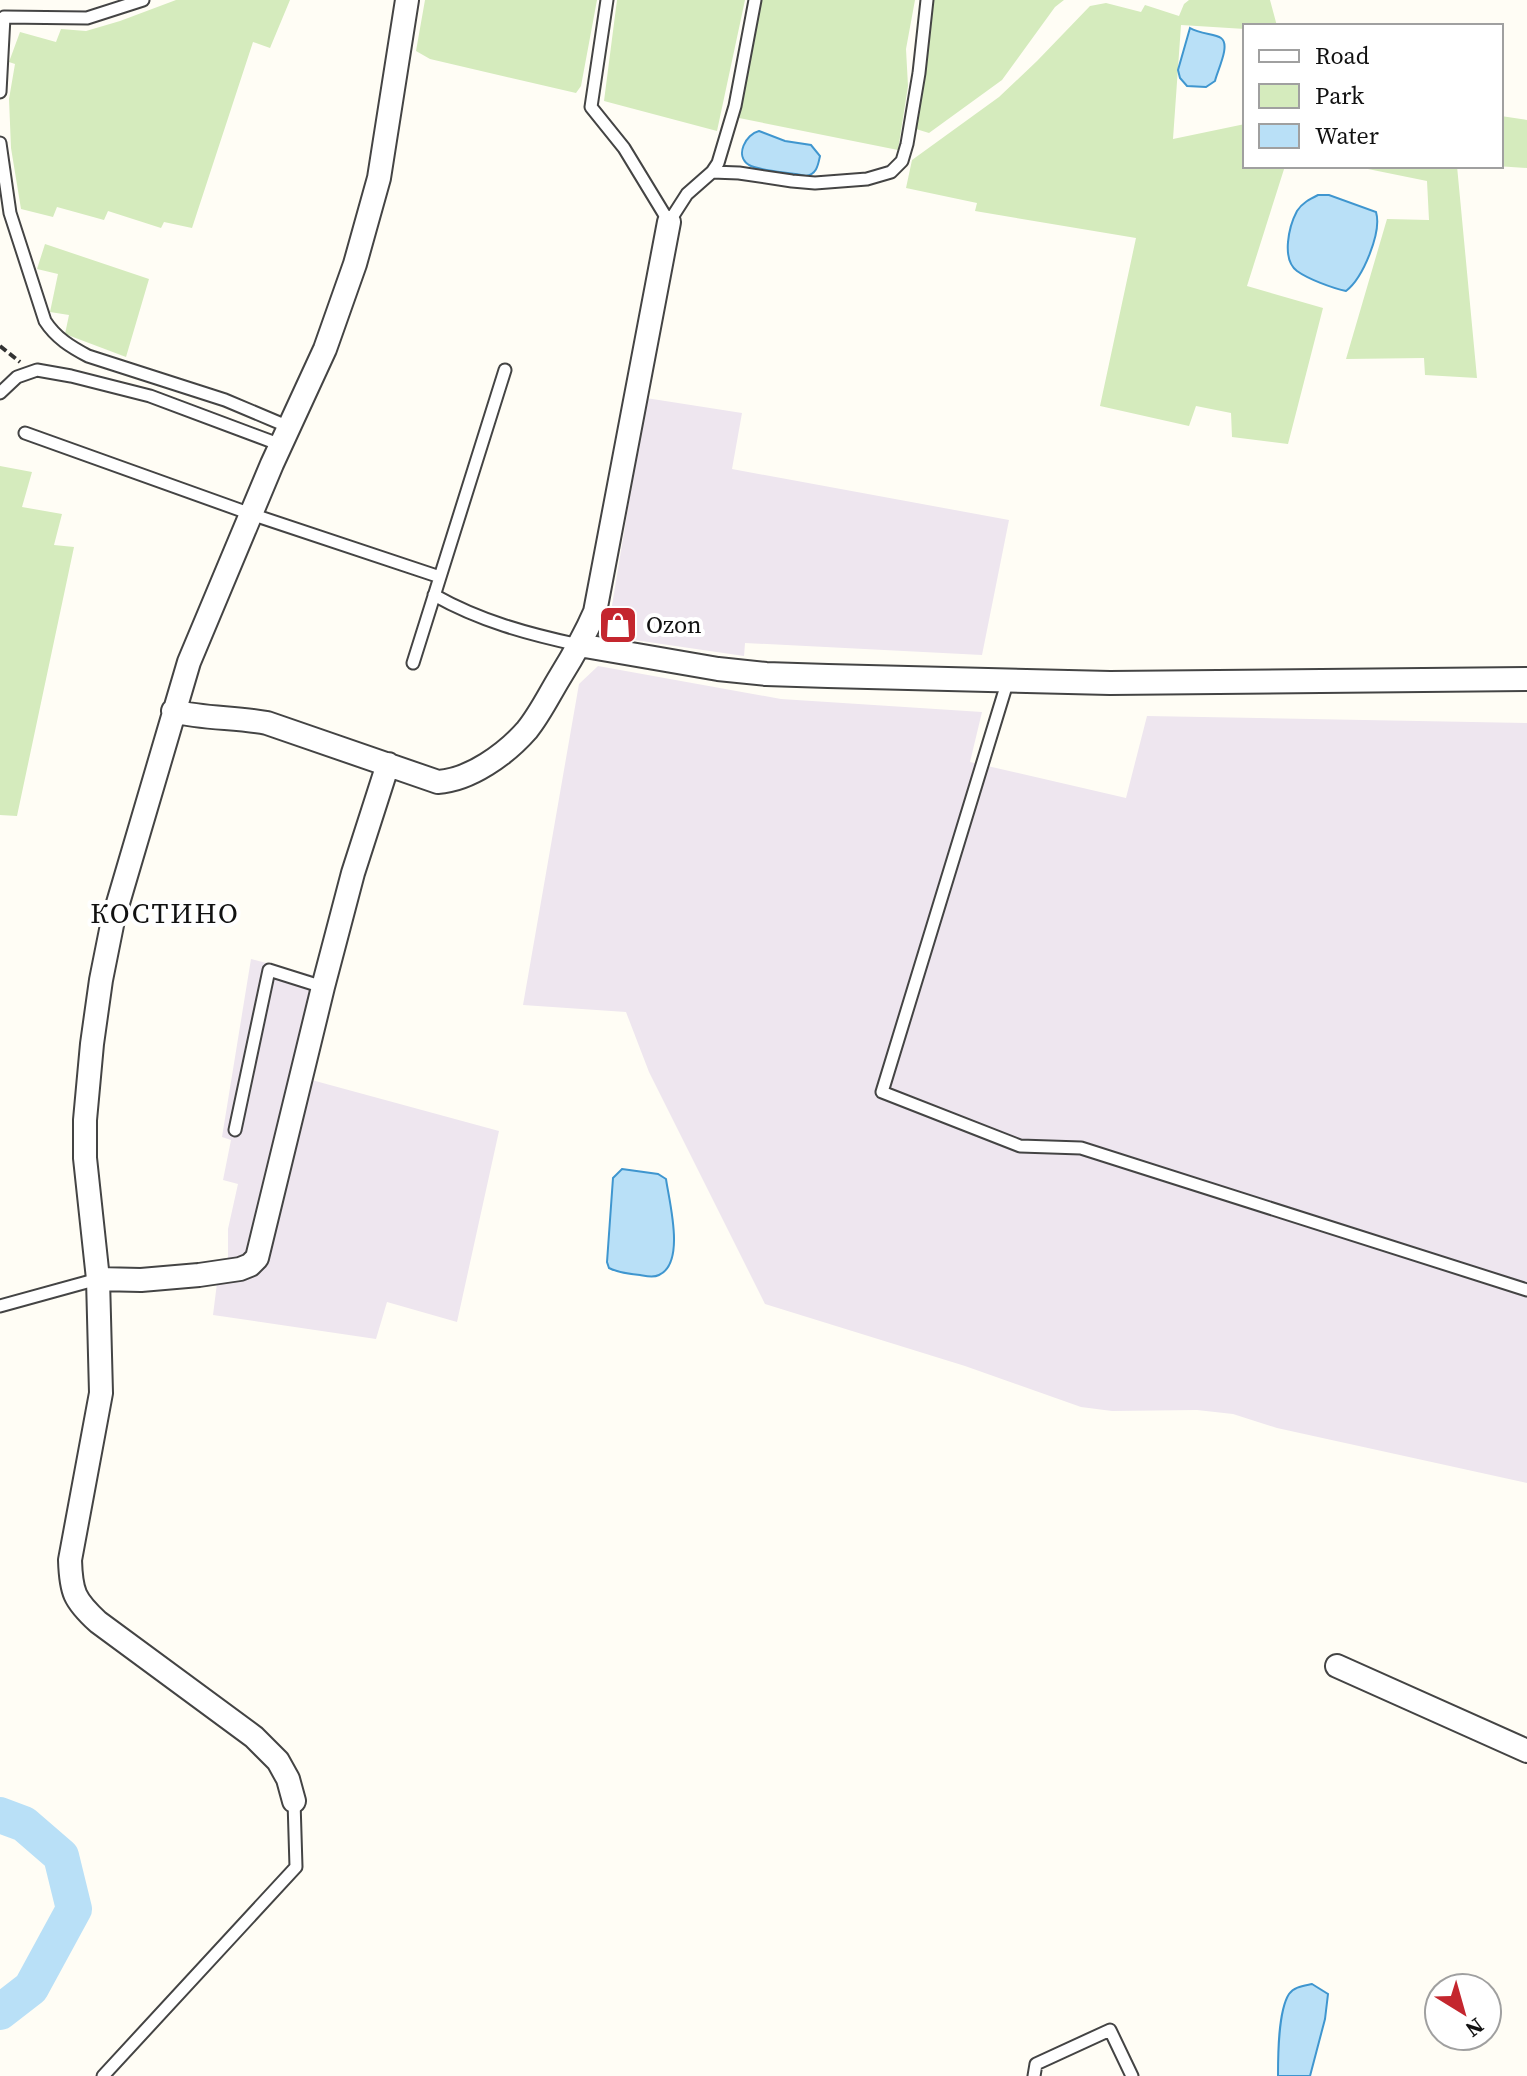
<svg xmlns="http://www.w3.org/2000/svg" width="1527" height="2076" font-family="'Source Serif 4',serif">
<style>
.industrial{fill:#eee6ef}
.green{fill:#d5ebbd}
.water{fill:#b9e0f7;stroke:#3f96cf;stroke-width:2}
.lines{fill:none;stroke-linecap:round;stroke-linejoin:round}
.river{stroke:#b9e0f7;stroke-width:36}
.service-casing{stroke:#444;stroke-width:15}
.minor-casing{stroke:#444;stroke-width:26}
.path{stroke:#333;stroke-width:4;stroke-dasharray:8 4;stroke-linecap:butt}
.service{stroke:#fff;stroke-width:11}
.minor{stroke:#fff;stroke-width:22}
.labels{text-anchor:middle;stroke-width:8;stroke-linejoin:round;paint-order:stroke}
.poi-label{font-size:24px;fill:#111;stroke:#fff;text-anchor:start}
.quarter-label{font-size:28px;letter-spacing:2px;fill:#111;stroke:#fff}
</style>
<rect width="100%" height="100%" fill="#fffdf5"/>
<path class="industrial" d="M646,398L742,413L732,469L1009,520L982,655L745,643L744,656L607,636Z
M598,666L781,699L982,712L970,762L1126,798L1147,716L1527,723V1483L1277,1428L1233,1414L1197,1410L1112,1411L1081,1407L965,1366L765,1304L649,1072L626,1012L523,1005L579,684Z
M251,959L331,980L308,1079L499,1131L457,1322L387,1302L376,1339L213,1315L220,1259L228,1258V1229L238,1184L223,1180L231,1140L222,1137Z"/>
<path class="green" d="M176,0H290L270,48L253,42L192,228L164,222L161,228L108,211L104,220L57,207L53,217L21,209L11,148L9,99L15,64L9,62L20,32L56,42L61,29L86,31L120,21Z
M425,0H597L581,86L576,93L430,59L416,51Z
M617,0H745L717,131L604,101Z
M762,0H915L906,49L908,86L898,150L739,118Z
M932,0H1064L1055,7L1002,80L929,133L916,129Z
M1189,0H1270L1277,26H1245V29L1181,25L1173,139L1245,124V166H1285L1247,286L1323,308L1288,444L1232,437L1231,413L1196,406L1189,426L1100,406L1136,238L975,211L977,203L906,188L912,160L999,97L1037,61L1090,6L1106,3L1141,12L1145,5L1179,16L1184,4Z
M1501,116L1527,120V168L1496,166H1501Z
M1364,166H1457L1477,378L1425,375L1424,358L1346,359L1387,219L1429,220L1427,181L1363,168Z
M45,244L149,279L126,357L65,334L69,315L50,312L58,274L37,269Z
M0,466L32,472L22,507L62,514L54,545L74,547L17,816L0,815Z"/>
<path class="water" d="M1190,28C1200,34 1215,34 1221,38C1231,45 1217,71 1215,81L1206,87L1187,86L1180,78L1178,70Z
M759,131L785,141L811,145L820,156C818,165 817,174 806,176C790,172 762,172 749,165C734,156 746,134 759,131Z
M1318,195H1329L1376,212C1382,232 1363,278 1346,291C1332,288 1308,279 1297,271C1281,259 1289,226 1297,211C1302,203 1310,199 1318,195Z
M622,1169L658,1174L666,1179C669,1201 686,1263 659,1275C653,1278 646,1276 640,1275C629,1274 619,1273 609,1268L607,1262L613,1178Z
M1312,1984L1328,1994L1325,2019L1310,2076H1278C1278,2056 1278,2011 1289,1994C1294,1987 1303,1986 1312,1984Z"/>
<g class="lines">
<path class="river" d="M0,1815L24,1824L61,1856L74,1909L31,1988L0,2012"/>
<defs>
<path id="service" d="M607,0L591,107L624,148L669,222
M0,92L4,17L87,18L143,0
M0,143L10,213L45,321C56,338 71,347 88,356L225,400L289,427
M712,172L739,173L792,181L815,183L867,179L891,172L902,161L907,144L919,73L927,0
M669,222L687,194L712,172L718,163L735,106L755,0
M0,393L17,377L37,370L71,376L150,396L281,445
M25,433L251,514L440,577
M434,595C480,621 528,634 579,645
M413,663L505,370
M1008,680L882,1092L1020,1146L1081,1148L1527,1290
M235,1130L269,970L323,987
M0,1306L98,1279
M103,2076L296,1867L294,1801
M1034,2076L1036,2064L1110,2030L1132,2076"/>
<path id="minor" d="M579,645L718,669L766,674L828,676L1110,683L1527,679
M173,711C204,719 236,717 267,723L438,782C470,780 506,754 527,730C540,714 549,695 560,677C573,656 585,635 595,612L669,222
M98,1279L141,1280L199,1275L240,1269L250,1265L257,1258L323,987L353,873L388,764
M1337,1666L1527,1751
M294,1801L288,1779L278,1761L254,1737L98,1622C74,1600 71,1592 70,1560L101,1393L98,1279L85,1158V1120L92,1044L101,980L113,920L189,662L272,464L325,349L355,264L379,178L407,0"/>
</defs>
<use href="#service" class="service-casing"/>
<use href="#minor" class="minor-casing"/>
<path class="path" d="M0,346L20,362"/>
<use href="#service" class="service"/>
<use href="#minor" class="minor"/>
</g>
<defs>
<symbol id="shop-square" viewBox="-11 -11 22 22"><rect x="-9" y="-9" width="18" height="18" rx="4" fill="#c4262e" stroke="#fff"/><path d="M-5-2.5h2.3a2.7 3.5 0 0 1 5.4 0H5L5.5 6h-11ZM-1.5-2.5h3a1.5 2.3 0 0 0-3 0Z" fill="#fff"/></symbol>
</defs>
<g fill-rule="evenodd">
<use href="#shop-square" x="596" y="603" width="44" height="44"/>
</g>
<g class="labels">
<g class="poi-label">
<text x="646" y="633">Ozon</text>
</g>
<g class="quarter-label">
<text x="165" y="923">КОСТИНО</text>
</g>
</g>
<rect x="1243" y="24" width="260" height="144" fill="#ffffff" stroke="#a0a0a0" stroke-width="2"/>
<rect x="1259" y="50" width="40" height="12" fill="#ffffff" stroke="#a0a0a0" stroke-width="2"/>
<text x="1315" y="64" font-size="24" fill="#111111">Road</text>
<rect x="1259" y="84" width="40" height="24" fill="#d5ebbd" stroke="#a0a0a0" stroke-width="2"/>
<text x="1315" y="104" font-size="24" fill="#111111">Park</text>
<rect x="1259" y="124" width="40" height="24" fill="#b9e0f7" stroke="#a0a0a0" stroke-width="2"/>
<text x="1315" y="144" font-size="24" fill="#111111">Water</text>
<g transform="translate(1463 2012) rotate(143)"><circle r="38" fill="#ffffff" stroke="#a0a0a0" stroke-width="2"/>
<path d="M0-6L14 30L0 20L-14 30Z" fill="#c4262e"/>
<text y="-12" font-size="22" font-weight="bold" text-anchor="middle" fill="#111111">N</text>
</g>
</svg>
